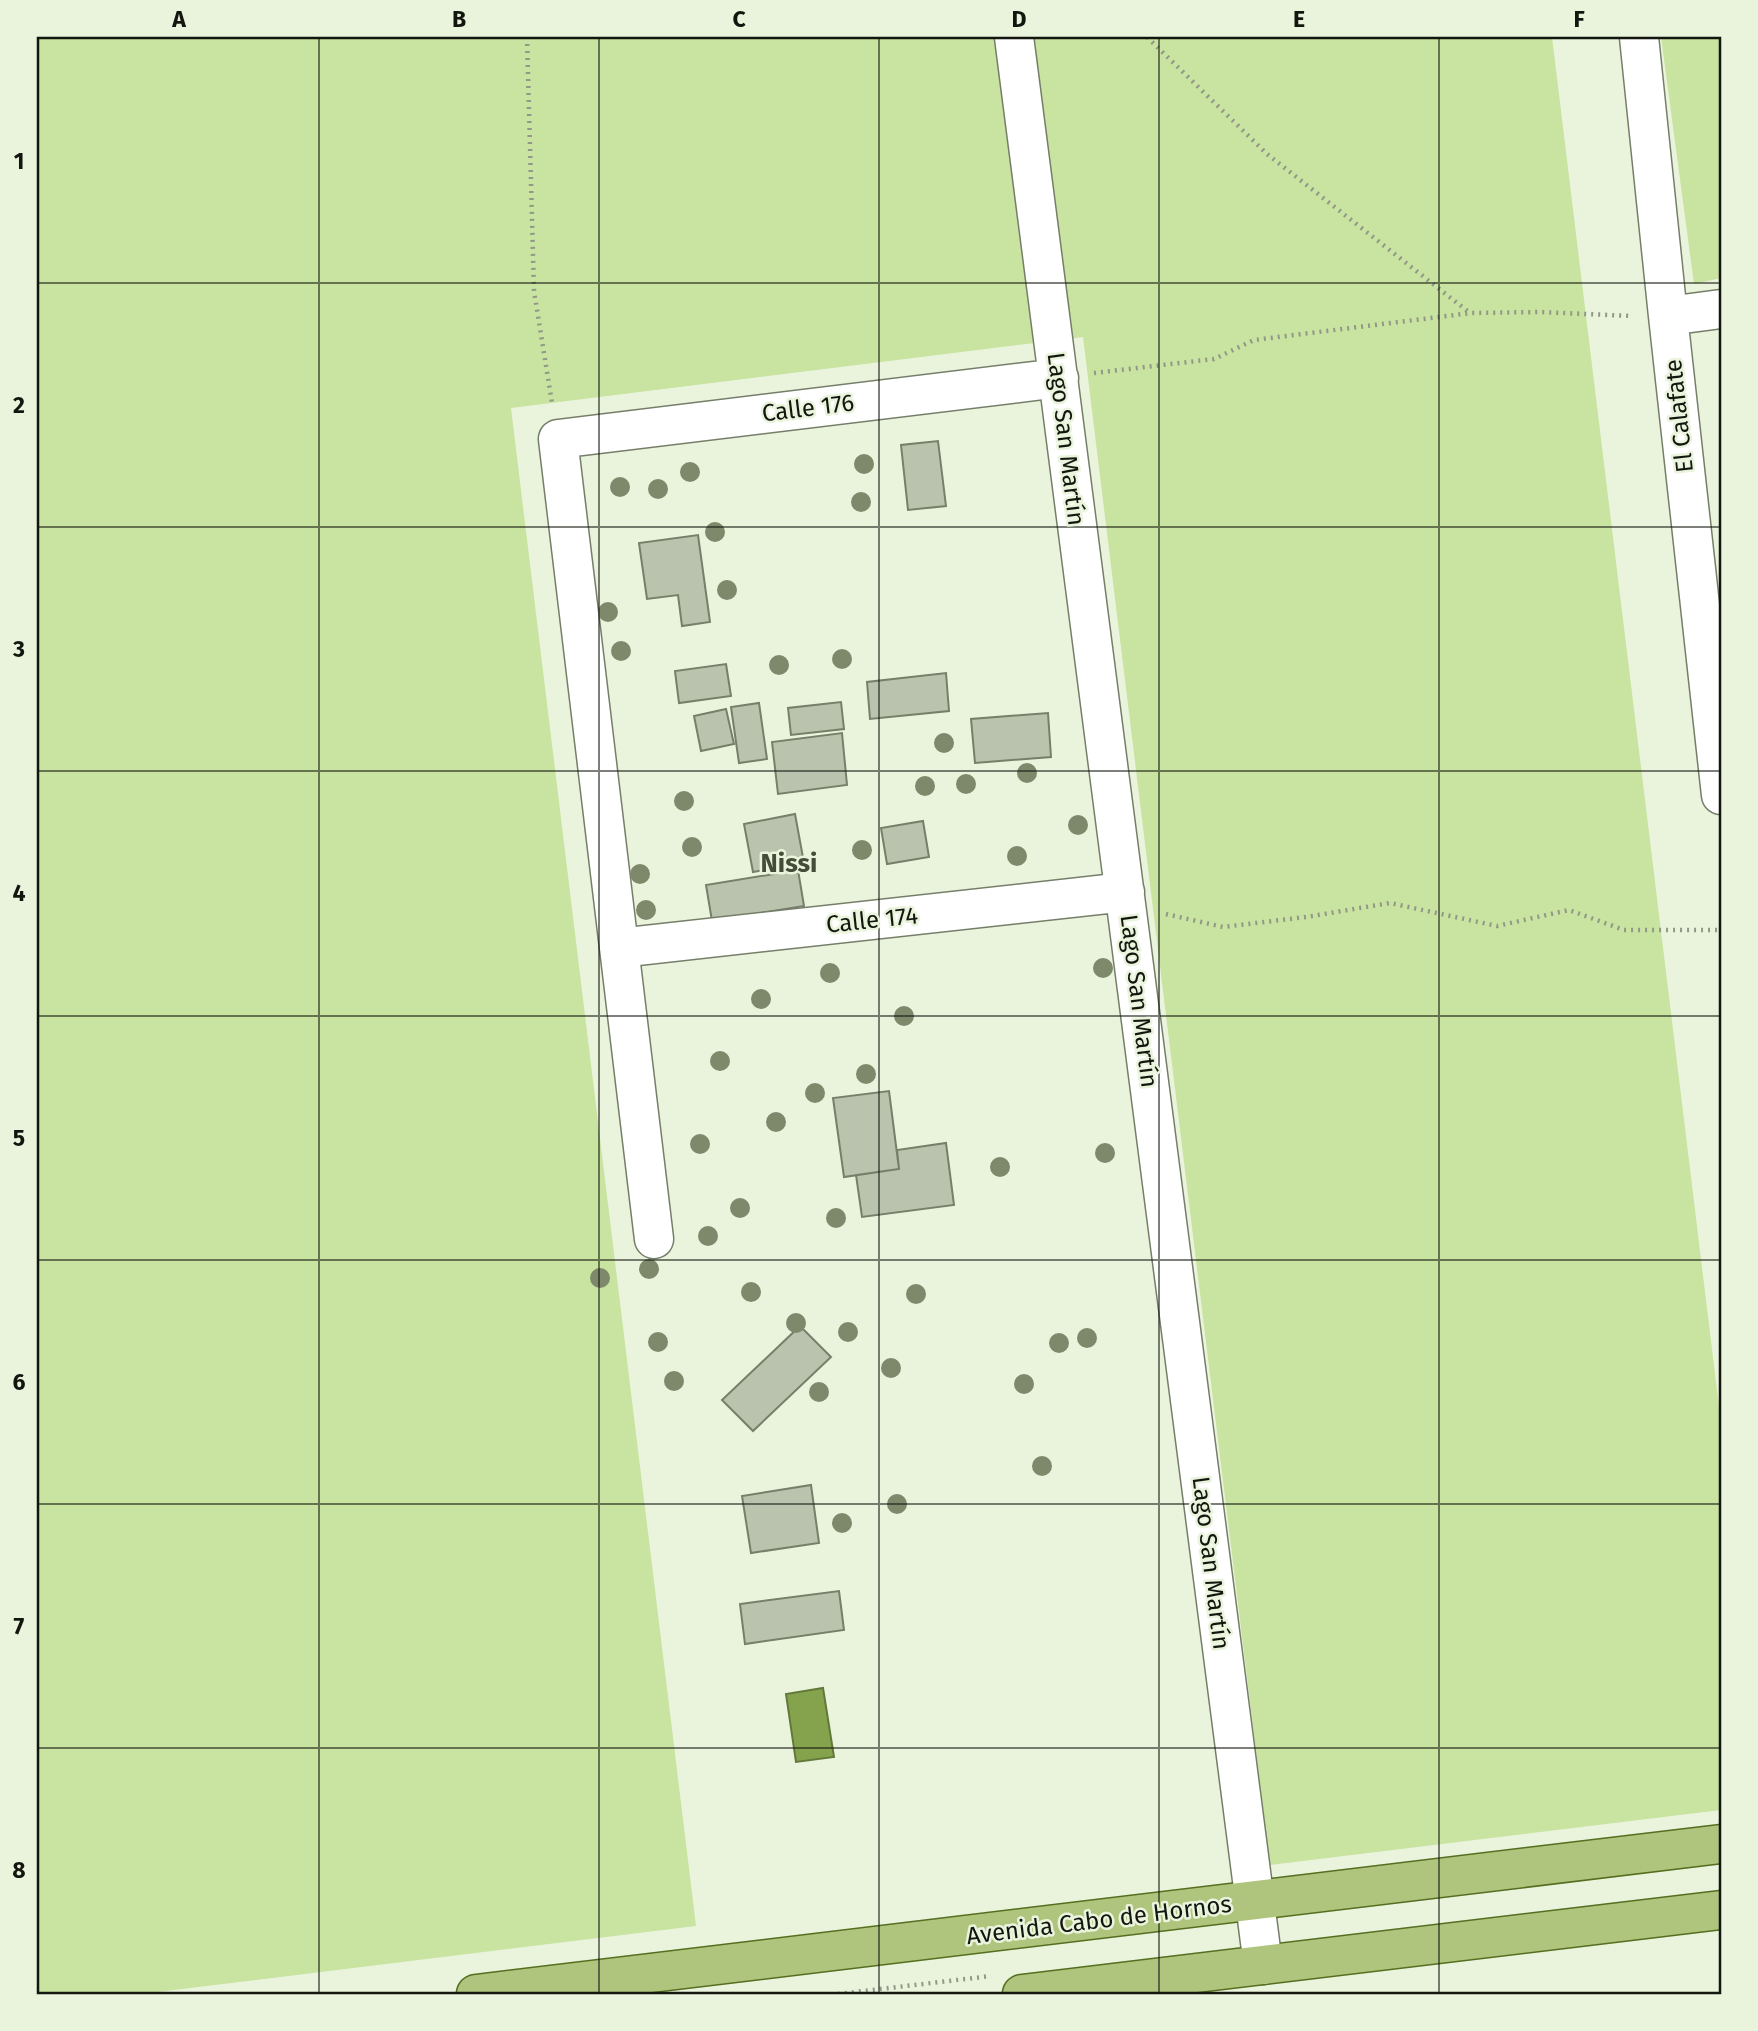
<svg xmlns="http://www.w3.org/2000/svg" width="1758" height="2031" font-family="'Fira Sans',sans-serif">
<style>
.green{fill:#c9e3a1}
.water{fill:#85a34d;stroke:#63793a;stroke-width:2}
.building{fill:#bac3ad;stroke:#767f6a;stroke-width:2}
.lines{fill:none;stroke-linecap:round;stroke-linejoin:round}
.minor-casing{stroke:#757e69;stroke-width:41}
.major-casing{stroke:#556e1f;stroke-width:41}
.path{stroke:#919888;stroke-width:4.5;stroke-dasharray:2 5;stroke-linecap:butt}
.minor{stroke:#fff;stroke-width:38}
.major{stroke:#afc47d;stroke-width:38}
.tree{fill:#7e896b}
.grid{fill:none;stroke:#13160f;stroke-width:2;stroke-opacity:0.55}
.labels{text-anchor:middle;stroke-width:5;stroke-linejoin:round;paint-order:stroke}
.street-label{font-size:24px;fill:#13160f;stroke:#eaf4dd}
.neighbourhood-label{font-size:26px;font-weight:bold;fill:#454c3a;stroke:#eaf4dd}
.neatline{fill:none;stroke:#13160f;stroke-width:2.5}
.grid-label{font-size:23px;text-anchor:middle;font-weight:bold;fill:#13160f}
</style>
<rect width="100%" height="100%" fill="#eaf4dd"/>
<path class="green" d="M37,37H1552L1721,1423V1810L1270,1865L1083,337L511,408L696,1926L141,1994H37Z
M1661,37H1721V278L1694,284Z"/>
<path class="water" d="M823,1688L834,1757L796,1762L786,1694Z"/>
<path class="building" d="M938,441L946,506L908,510L901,445Z
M698,535L710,622L682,626L678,595L647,599L639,543Z
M726,664L731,696L679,703L675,671Z
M946,673L949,711L870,719L867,682Z
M841,702L844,729L791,735L788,708Z
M759,703L767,759L739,763L731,707Z
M726,709L734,744L701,751L694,716Z
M1048,713L1051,757L975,763L971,719Z
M842,733L847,785L778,794L772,742Z
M795,814L804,863L753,872L744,824Z
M923,821L929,857L887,864L881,828Z
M798,870L804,906L712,921L706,885Z
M889,1091L899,1169L844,1177L833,1098Z
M946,1143L954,1205L862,1217L856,1175L899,1169L897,1150Z
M800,1326L831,1357L753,1431L722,1400Z
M811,1485L819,1543L751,1553L742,1496Z
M839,1591L844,1630L745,1644L740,1604Z"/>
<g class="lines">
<defs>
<path id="minor" d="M1014,37L1263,1965
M1639,37L1668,316L1721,795
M1668,316L1721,309
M619,948L1125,892
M654,1239L558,439L1059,378"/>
<path id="major" d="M476,1994L1721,1844
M1022,1994L1721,1910"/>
</defs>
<use href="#minor" class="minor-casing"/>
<use href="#major" class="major-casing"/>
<path class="path" d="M527,37L534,291L552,403
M1147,37L1267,154L1470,313
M1094,373L1214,359L1254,340L1471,313L1540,312L1632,316
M1166,914L1223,927L1306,917L1390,903L1497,926L1569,910L1624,930H1721
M838,1994L991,1976"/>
<use href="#minor" class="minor"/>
<use href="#major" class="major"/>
</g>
<g class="tree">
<circle cx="864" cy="464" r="10"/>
<circle cx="690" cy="472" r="10"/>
<circle cx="620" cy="487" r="10"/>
<circle cx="658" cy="489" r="10"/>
<circle cx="861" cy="502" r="10"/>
<circle cx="715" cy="532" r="10"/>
<circle cx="727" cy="590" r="10"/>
<circle cx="608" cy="612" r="10"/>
<circle cx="621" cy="651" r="10"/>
<circle cx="842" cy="659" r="10"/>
<circle cx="779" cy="665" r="10"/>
<circle cx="944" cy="743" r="10"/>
<circle cx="1027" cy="773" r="10"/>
<circle cx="966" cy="784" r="10"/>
<circle cx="925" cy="786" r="10"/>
<circle cx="684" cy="801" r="10"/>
<circle cx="1078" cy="825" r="10"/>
<circle cx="692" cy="847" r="10"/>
<circle cx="862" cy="850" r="10"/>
<circle cx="1017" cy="856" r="10"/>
<circle cx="640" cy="874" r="10"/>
<circle cx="646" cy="910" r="10"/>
<circle cx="1103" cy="968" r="10"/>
<circle cx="830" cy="973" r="10"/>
<circle cx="761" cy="999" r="10"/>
<circle cx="904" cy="1016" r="10"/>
<circle cx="720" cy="1061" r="10"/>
<circle cx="866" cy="1074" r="10"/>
<circle cx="815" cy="1093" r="10"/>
<circle cx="776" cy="1122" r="10"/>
<circle cx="700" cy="1144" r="10"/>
<circle cx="1105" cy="1153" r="10"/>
<circle cx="1000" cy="1167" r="10"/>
<circle cx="740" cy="1208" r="10"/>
<circle cx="836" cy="1218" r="10"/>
<circle cx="708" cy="1236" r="10"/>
<circle cx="649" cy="1269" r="10"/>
<circle cx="600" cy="1278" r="10"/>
<circle cx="751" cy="1292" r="10"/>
<circle cx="916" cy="1294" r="10"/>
<circle cx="796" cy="1323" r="10"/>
<circle cx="848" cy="1332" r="10"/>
<circle cx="1087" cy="1338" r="10"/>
<circle cx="658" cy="1342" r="10"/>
<circle cx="1059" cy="1343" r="10"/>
<circle cx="891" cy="1368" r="10"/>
<circle cx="674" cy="1381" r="10"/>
<circle cx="1024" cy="1384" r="10"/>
<circle cx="819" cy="1392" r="10"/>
<circle cx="1042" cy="1466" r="10"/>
<circle cx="897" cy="1504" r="10"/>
<circle cx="842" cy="1523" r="10"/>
</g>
<path class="grid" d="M319,37V1994M599,37V1994M879,37V1994M1159,37V1994M1439,37V1994M37,283H1721M37,527H1721M37,771H1721M37,1016H1721M37,1260H1721M37,1504H1721M37,1748H1721"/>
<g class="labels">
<g class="street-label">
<text transform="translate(808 408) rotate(-7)" y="8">Calle 176</text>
<text transform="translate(1679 416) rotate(-96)" y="8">El Calafate</text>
<text transform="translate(1066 439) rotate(83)" y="8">Lago San Martín</text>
<text transform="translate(872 920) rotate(-6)" y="8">Calle 174</text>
<text transform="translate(1139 1001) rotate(83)" y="8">Lago San Martín</text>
<text transform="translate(1211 1563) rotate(83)" y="8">Lago San Martín</text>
<text transform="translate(1099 1920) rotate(-7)" y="8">Avenida Cabo de Hornos</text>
</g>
<g class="neighbourhood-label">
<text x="789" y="872">Nissi</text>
</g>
</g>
<rect width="1758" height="2031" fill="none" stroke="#eaf4dd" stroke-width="77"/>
<rect x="38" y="38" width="1682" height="1955" class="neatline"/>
<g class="grid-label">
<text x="179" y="27">A</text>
<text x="459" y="27">B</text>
<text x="739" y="27">C</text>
<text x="1019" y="27">D</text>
<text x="1299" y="27">E</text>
<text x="1579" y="27">F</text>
<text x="19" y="169">1</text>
<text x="19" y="413">2</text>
<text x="19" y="657">3</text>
<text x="19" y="901">4</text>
<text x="19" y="1146">5</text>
<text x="19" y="1390">6</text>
<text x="19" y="1634">7</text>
<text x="19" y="1878">8</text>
</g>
</svg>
